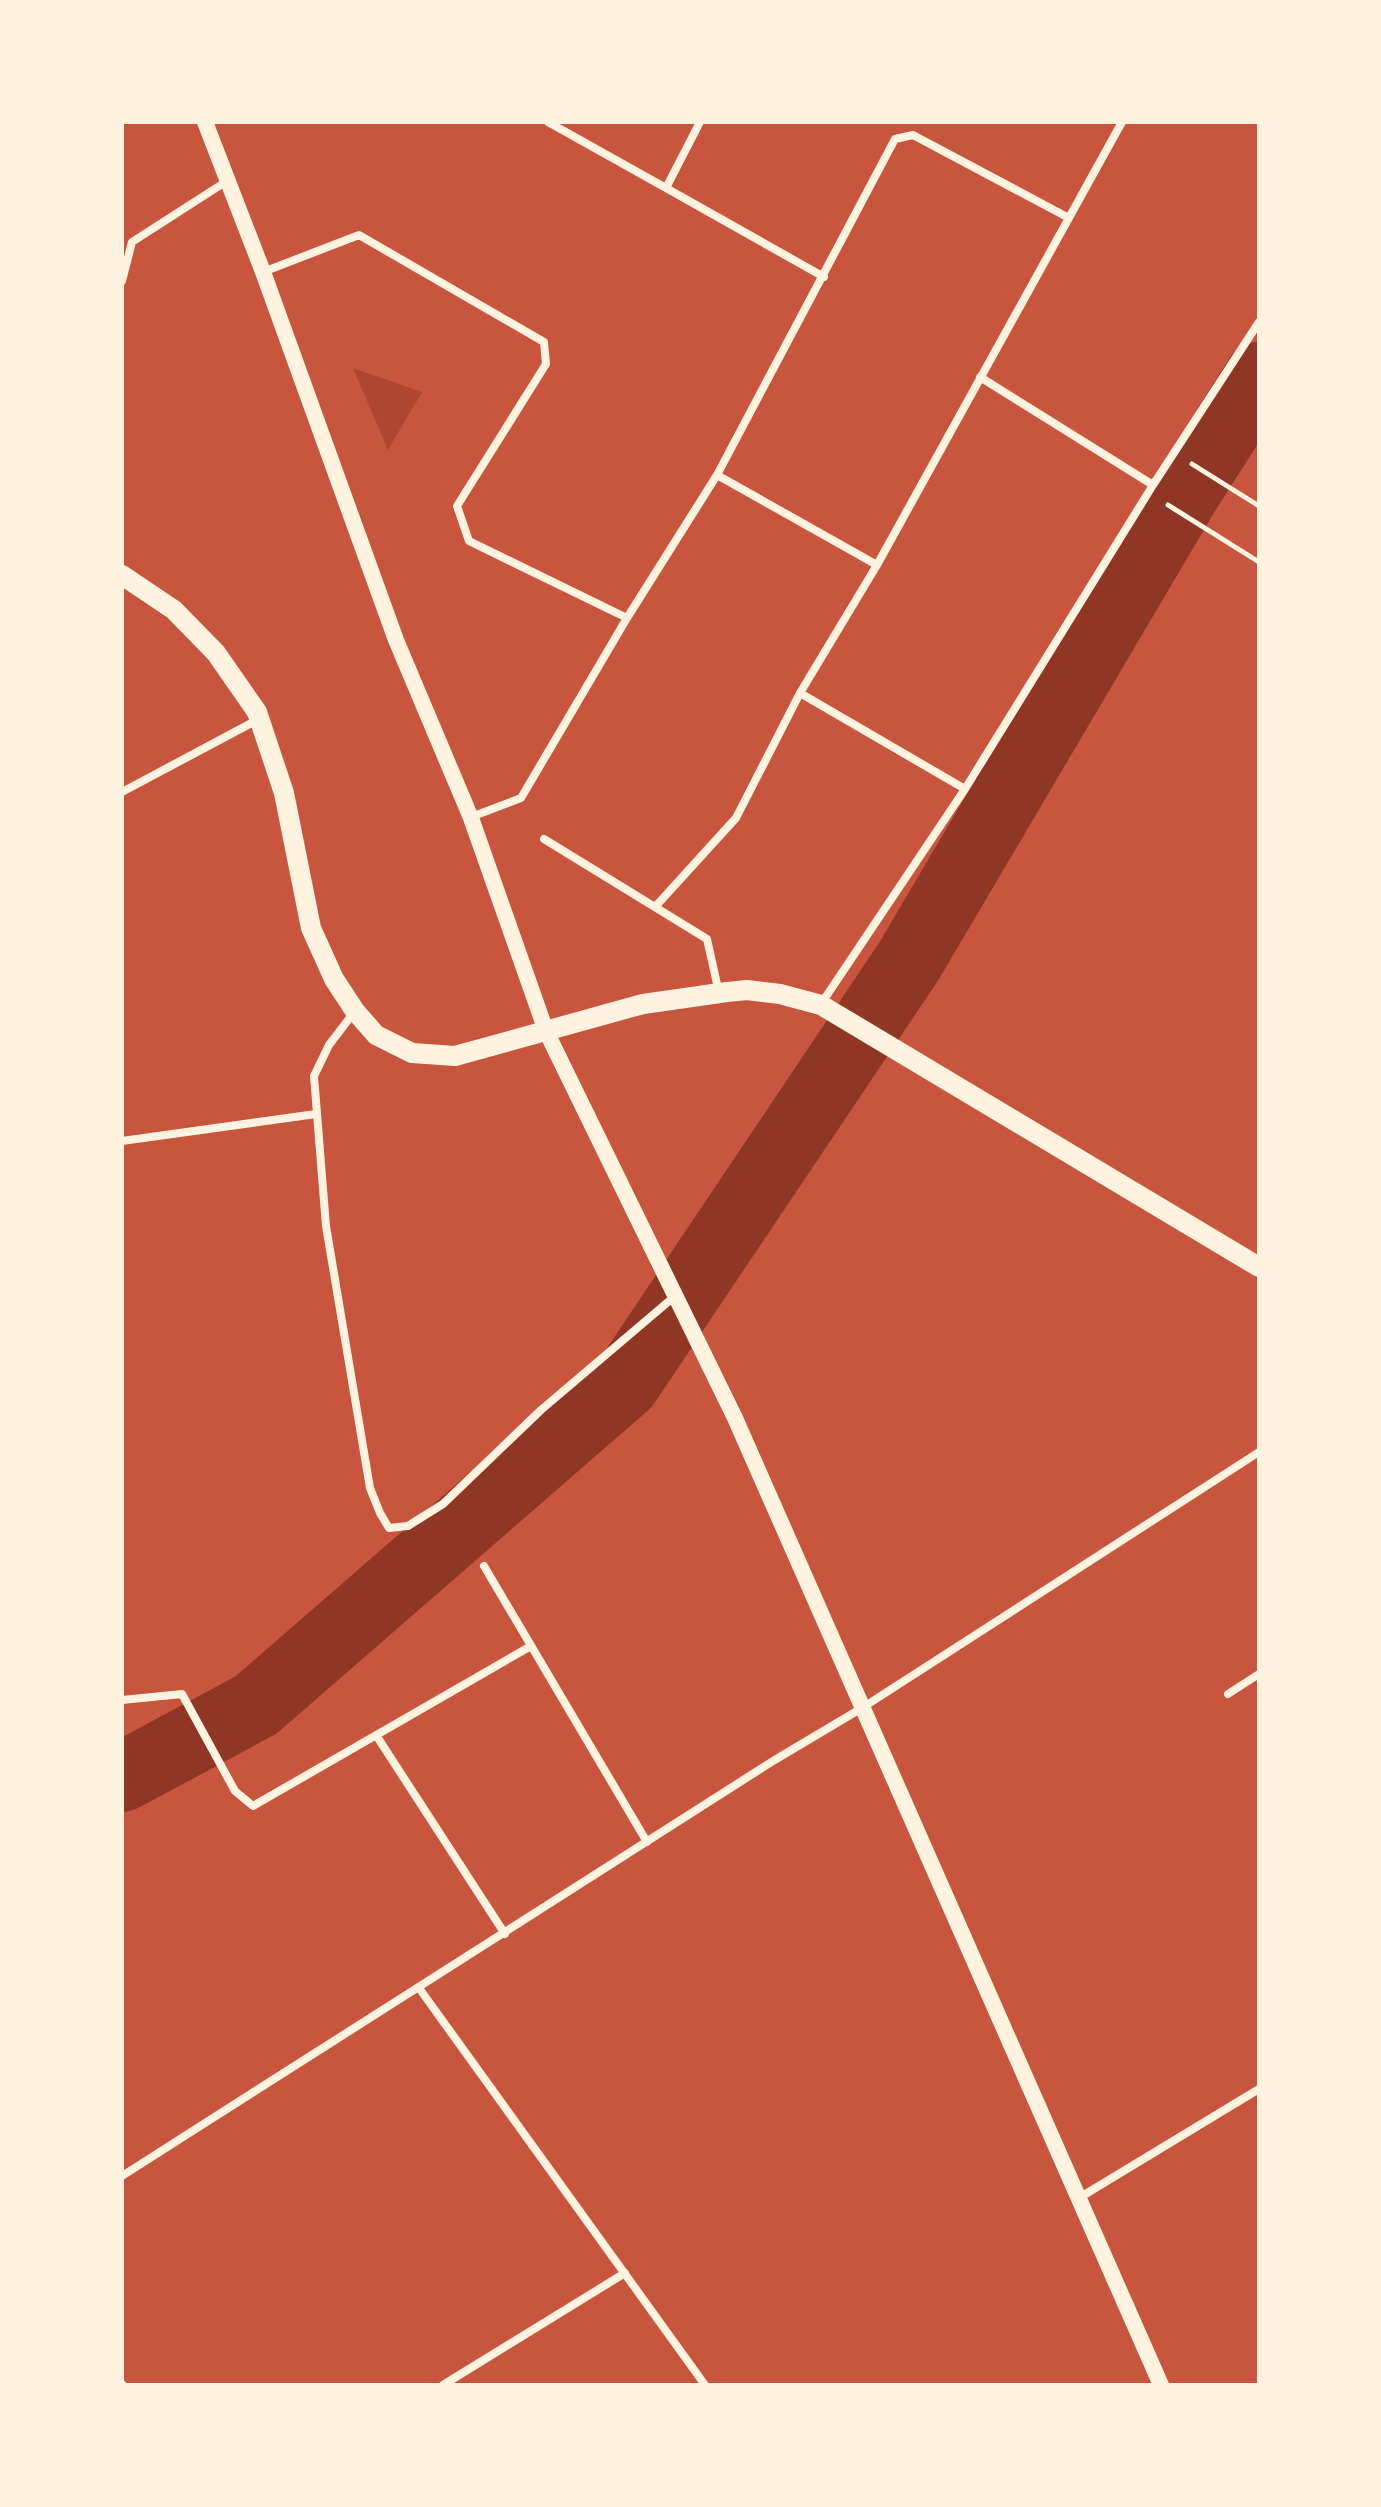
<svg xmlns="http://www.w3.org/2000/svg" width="1381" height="2507" font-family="'Fira Sans Condensed',sans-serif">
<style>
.green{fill:#ae4732}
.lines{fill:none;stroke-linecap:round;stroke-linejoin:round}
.river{stroke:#8f3625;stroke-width:70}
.path{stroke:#fff3e0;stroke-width:5}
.minor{stroke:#fff3e0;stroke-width:8}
.secondary{stroke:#fff3e0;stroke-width:16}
.primary{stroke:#fff3e0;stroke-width:20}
</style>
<rect width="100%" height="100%" fill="#c8553d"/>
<path class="green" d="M353,368L422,392L388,450Z"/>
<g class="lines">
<path class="river" d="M122,1777L256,1705L625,1384L909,961L1185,493L1259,377"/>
<path class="path" d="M1192,464L1259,506
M1168,505L1259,562"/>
<path class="minor" d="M548,122L666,188L700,122
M666,188L824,277
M263,272L359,235L544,342L546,364L457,506L469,541L627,618
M122,281L132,242L227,181
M980,377L1153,485
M717,475L877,565
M800,693L965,789
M122,792L259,719
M471,817L521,798L627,618L717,475L895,139L913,135L1069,218
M544,839L707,939L719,993
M655,907L736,818L800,693L877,565L1122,122
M821,1004L965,789L1153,485L1259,322
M355,1011L329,1045L314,1076L326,1226L370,1488L380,1513L389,1528L408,1526L443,1504L541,1410L675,1296
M122,1141L316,1114
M484,1566L647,1842
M1228,1694L1259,1674
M122,1700L182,1694L235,1791L253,1806L531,1646
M376,1735L505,1934
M419,1988L705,2385
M122,2176L773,1761L862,1708L1259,1452
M1079,2198L1259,2089
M122,2384L123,2385
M443,2385L625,2273"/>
<path class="secondary" d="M205,122L263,272L396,640L471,818L546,1031L735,1418L1161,2385"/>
<path class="primary" d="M122,575L174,610L216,653L257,712L284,793L311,928L334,979L355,1011L376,1035L412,1053L455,1056L643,1004L727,992L747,990L780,994L821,1005L1259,1267"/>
</g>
<rect width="1381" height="2507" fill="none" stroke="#fff3e0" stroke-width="248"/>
</svg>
